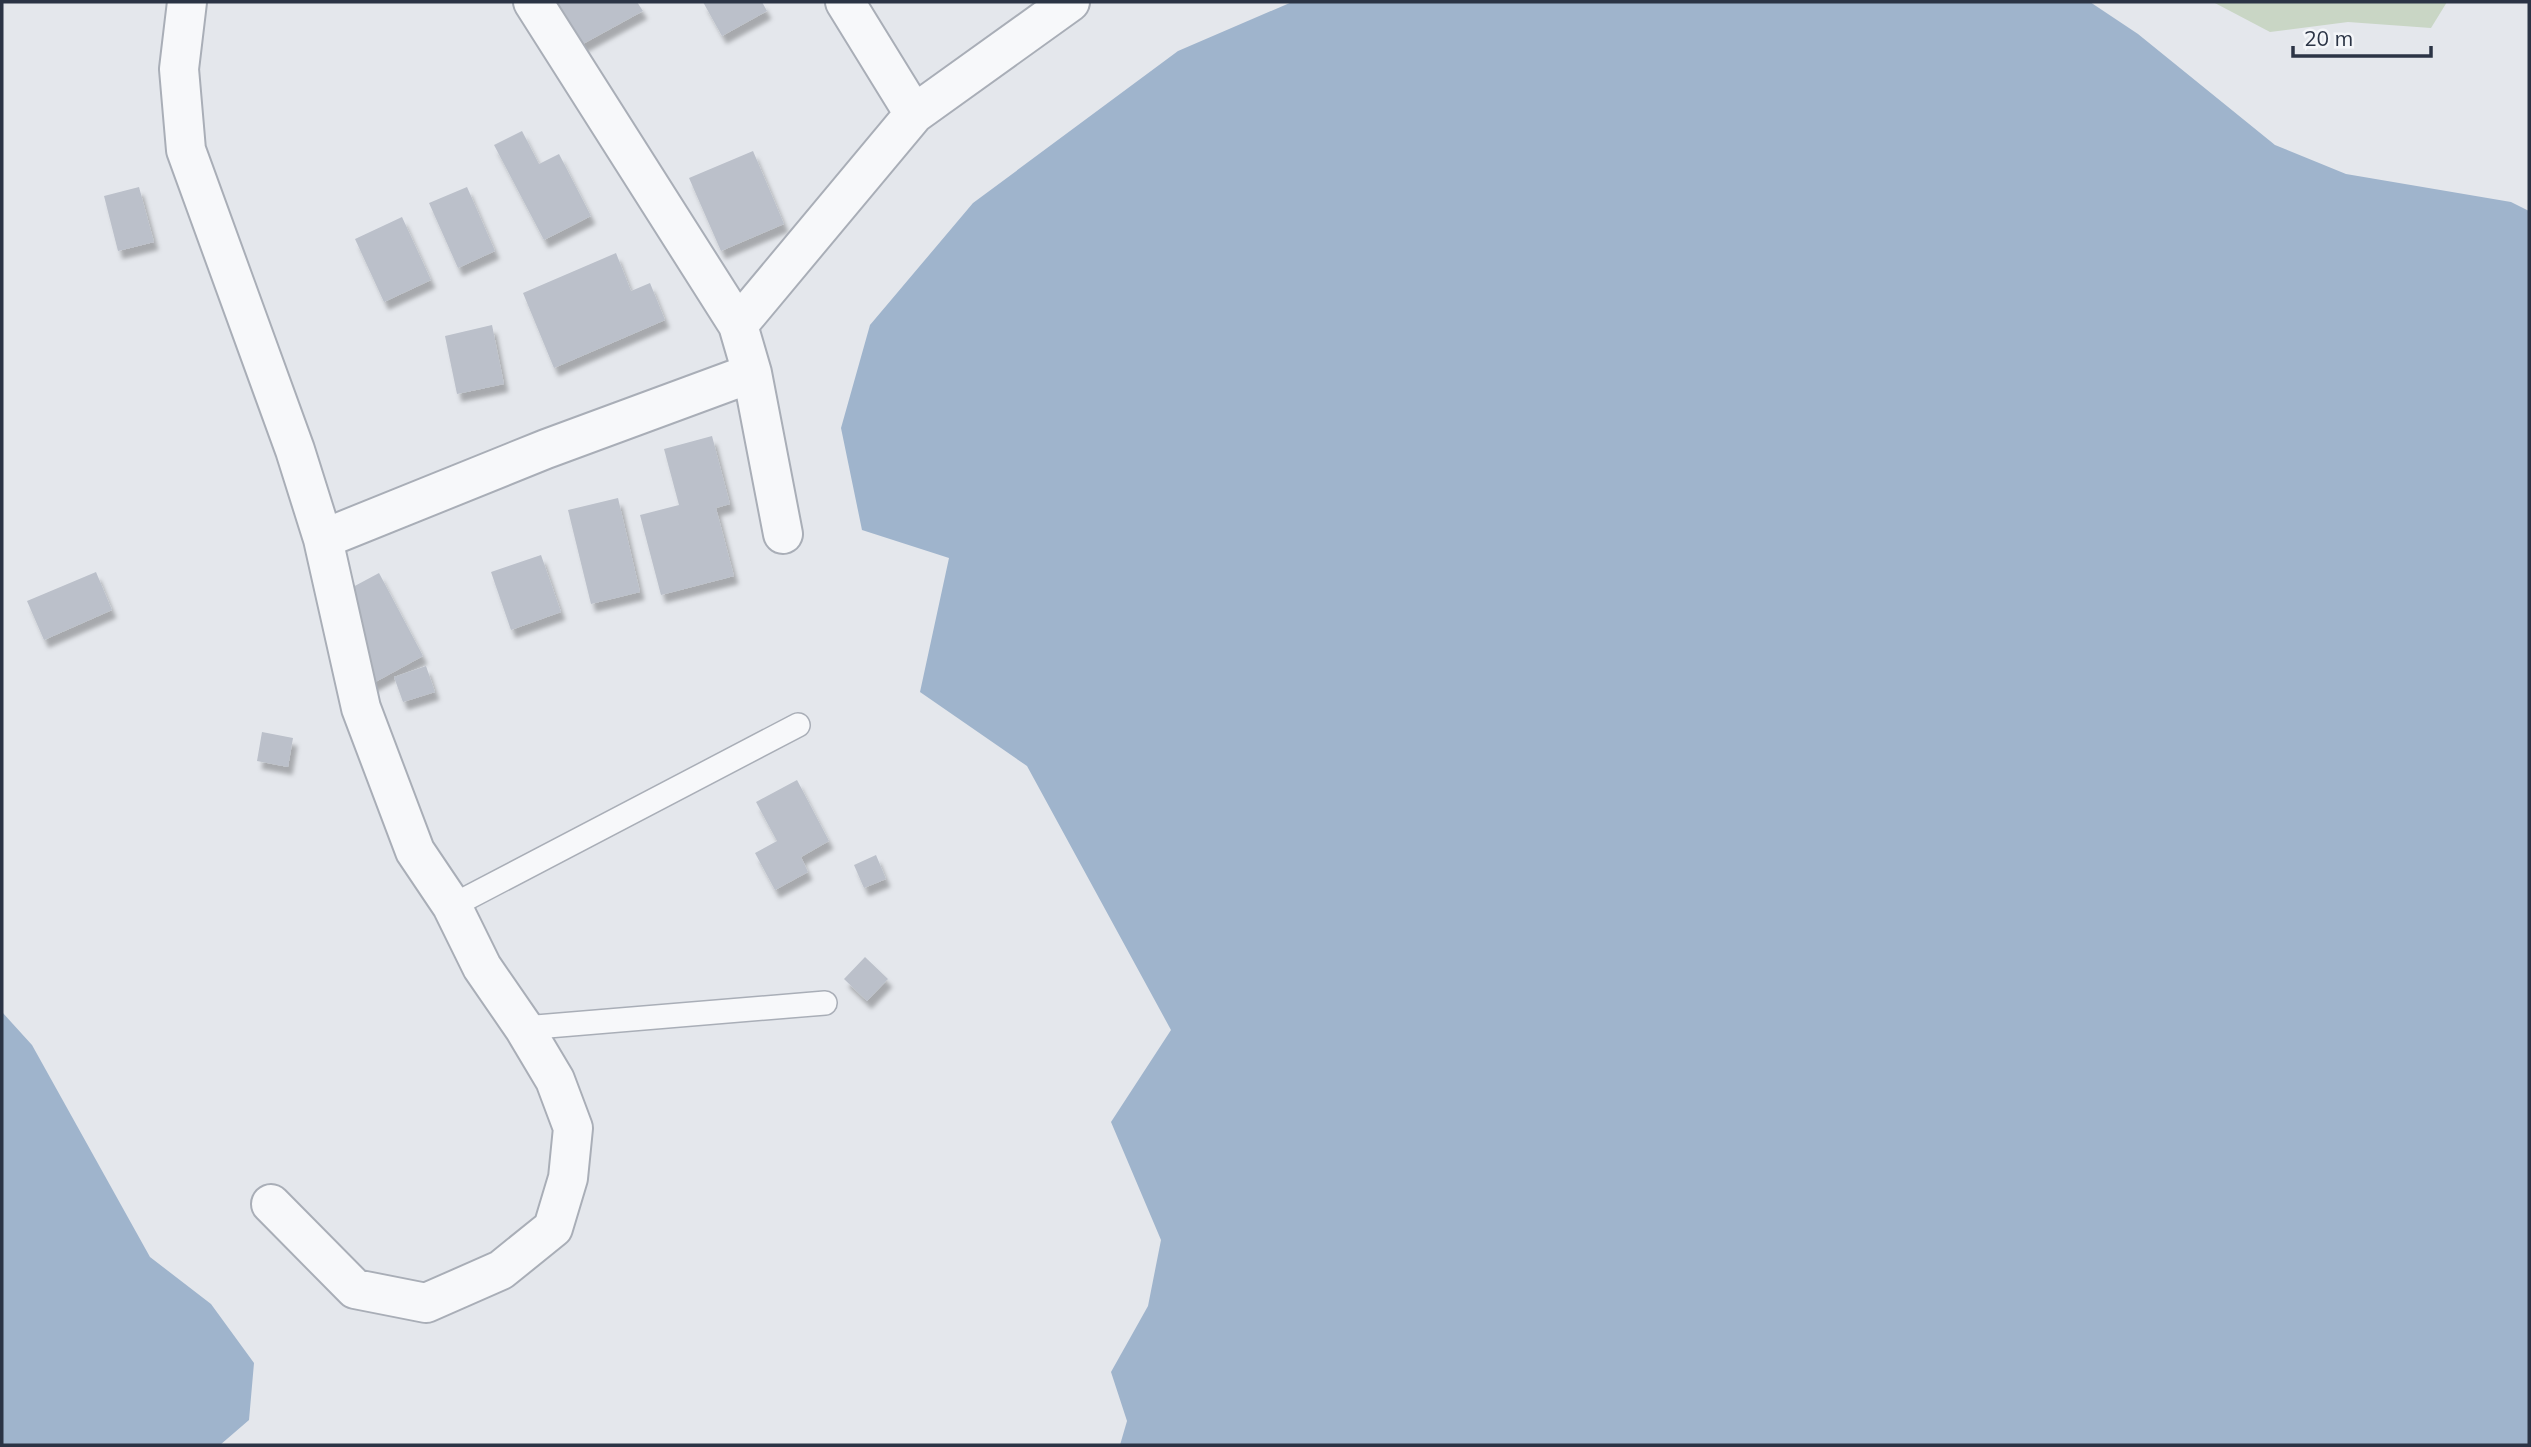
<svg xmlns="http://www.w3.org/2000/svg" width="2531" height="1447" font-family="Mulish,sans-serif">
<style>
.green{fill:#c9d6c5}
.water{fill:#9fb4cc}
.building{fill:#bbc0ca;filter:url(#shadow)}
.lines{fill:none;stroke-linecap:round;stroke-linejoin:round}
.lane-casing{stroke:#a9aeb7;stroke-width:26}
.street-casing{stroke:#a9aeb7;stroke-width:42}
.lane{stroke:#f7f8fa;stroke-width:23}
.street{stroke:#f7f8fa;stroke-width:38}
</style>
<defs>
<filter id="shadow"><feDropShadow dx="4.5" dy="8" stdDeviation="2" flood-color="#0004"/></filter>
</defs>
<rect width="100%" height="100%" fill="#e4e7ec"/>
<path class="green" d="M2213,2H2447L2431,28L2348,22L2270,32Z"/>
<path class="water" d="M1292,2H2090L2138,34L2275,145L2346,174L2511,202L2529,211V1445H1120L1127,1421L1111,1372L1148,1306L1161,1240L1111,1122L1171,1030L1027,766L920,692L949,558L862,530L841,428L870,325L973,203L1178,51Z
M2,1012L32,1045L150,1257L211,1304L254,1363L249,1420L220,1445H2Z"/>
<path class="building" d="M546,2H637L643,11L572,50Z
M703,2H762L767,11L722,36Z
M522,131L539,164L559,154L591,216L544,240L494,145Z
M753,151L784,224L721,251L689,178Z
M139,187L154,242L118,251L104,196Z
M467,187L495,251L458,268L429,203Z
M402,217L431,280L384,302L355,239Z
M616,253L631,291L650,283L665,320L554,368L523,293Z
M492,325L504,384L457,394L445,336Z
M712,436L730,504L716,508L734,576L661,595L640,515L679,505L664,449Z
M618,498L640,592L591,604L568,510Z
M541,555L561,612L511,630L491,572Z
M96,572L112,610L44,640L27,601Z
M379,573L423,656L368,686L323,603Z
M426,666L435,692L403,702L394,677Z
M262,732L293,738L288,767L257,761Z
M797,780L829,841L801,857L808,872L775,890L755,853L777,841L756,802Z
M876,855L886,879L864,888L854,865Z
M865,957L888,979L867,1001L844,979Z"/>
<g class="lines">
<defs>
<path id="lane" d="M452,906L798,725
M524,1028L825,1003"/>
<path id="street" d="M187,2L179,69L186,150L295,450L323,539L361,708L415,851L452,906L482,967L524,1028L555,1080L573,1128L568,1178L553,1228L501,1270L426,1303L355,1289L271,1204
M533,2L738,325
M845,2L914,114
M783,534L752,373L738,325L914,114L1070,2
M323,539L546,449L752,373"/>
</defs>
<use href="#lane" class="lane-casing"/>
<use href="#street" class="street-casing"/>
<use href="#lane" class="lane"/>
<use href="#street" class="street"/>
</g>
<rect width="2531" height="1447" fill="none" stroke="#2b3445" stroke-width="7"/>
<path d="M2293 46v10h138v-10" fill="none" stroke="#2b3445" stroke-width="3.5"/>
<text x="2304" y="46" font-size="21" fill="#2b3445" stroke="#f4f6f9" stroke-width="5" paint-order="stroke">20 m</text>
</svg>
